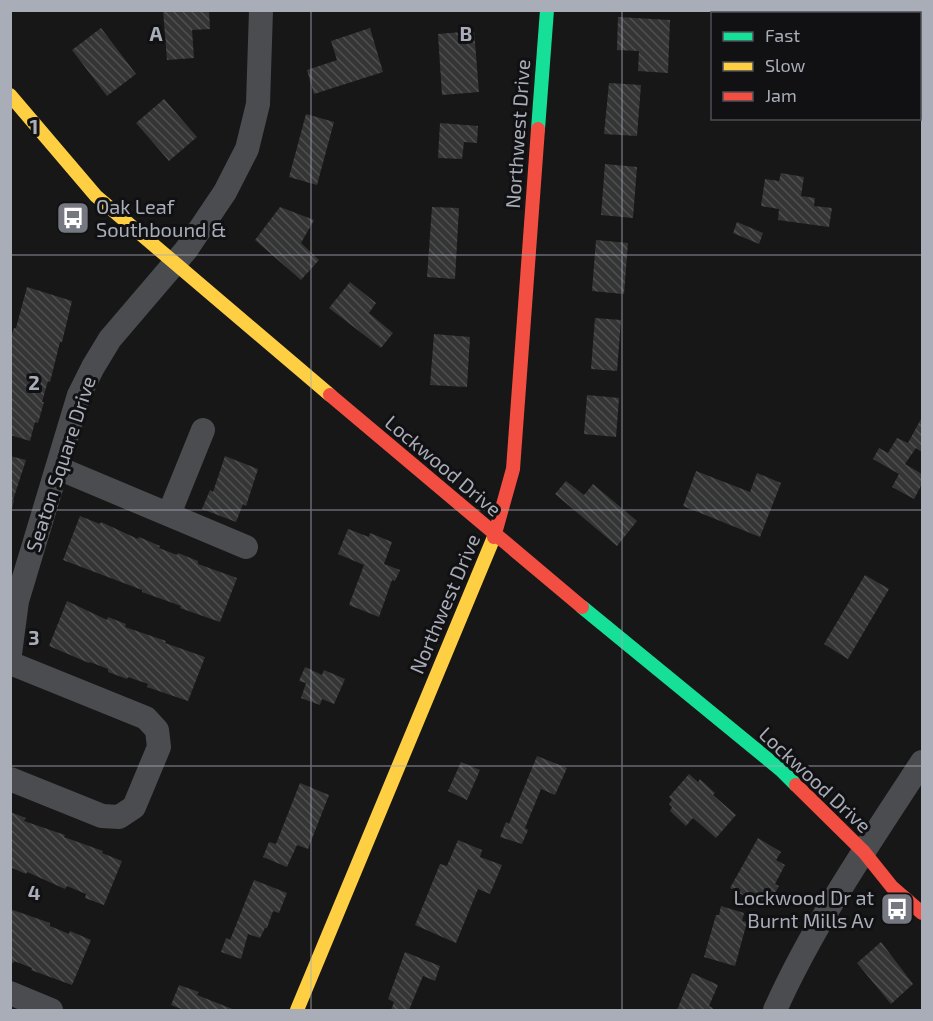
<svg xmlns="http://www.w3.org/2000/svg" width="933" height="1021" font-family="'Exo 2',sans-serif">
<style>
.building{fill:url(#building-back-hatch)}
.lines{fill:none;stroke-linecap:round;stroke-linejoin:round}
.street{stroke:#4b4c50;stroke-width:24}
.fast{stroke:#16e098;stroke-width:14}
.slow{stroke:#ffcf43;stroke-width:14}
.jam{stroke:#f24e42;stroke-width:14}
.grid{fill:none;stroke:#a8adb8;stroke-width:1.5;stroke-opacity:0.55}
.labels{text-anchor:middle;stroke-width:6;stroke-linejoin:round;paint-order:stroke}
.street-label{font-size:20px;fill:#a8adb8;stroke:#111113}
.poi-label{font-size:20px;fill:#a8adb8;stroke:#111113;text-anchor:start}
.grid-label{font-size:20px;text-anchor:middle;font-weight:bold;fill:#a8adb8;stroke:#111113;stroke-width:6;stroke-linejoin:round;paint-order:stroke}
</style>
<defs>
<pattern id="building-back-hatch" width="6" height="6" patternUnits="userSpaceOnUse" patternTransform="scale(1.5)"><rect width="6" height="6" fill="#353536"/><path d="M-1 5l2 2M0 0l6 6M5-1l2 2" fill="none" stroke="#4f5051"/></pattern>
</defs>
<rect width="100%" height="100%" fill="#171717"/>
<path class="building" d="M163,10H209L210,29L192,30L194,58L167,60Z
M618,17L670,20L668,73L638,71L639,51L617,50Z
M101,28L136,74L107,96L72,50Z
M370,28L383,72L314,94L307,70L337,60L331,41Z
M474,31L479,92L442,95L438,34Z
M609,83L641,85L637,136L604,134Z
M164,99L197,137L169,161L136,123Z
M306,114L334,122L317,185L289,177Z
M440,123L478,126L477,143L464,142L462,159L438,158Z
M605,164L637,167L633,218L601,215Z
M781,173L804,177L801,196L815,198L814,206L832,208L829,227L778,220L779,209L761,206L765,179L779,181Z
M280,207L314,220L301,243L319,260L301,280L255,240Z
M432,207L459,208L455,279L427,277Z
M737,222L763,233L759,244L733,233Z
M596,240L628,243L624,294L592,291Z
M350,282L376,303L369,313L393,333L381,348L329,308Z
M27,287L72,301L62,342H60L50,382L48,381L42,402H44L38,423L35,422L30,441L10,435V339L14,328H16Z
M595,318L621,320L617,371L591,369Z
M434,334L470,337L467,387L430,385Z
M587,395L619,398L616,437L584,434Z
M922,417V452L916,448L905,464L922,474V484L914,499L892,487L899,474L873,459L879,448L888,453L897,438L908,443Z
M10,456L26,460L13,500L14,501L11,512Z
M225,456L258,469L246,506L243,504L236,522L202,509L210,490L213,492Z
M696,471L750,492L757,473L781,483L760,537L683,506Z
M566,481L584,495L593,484L637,521L617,546L555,494Z
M80,516L100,524L101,522L138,539L139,537L160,546L159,548L177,555L178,553L198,561V564L237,578L220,622L180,608L181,606L142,592V590L121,582L63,560Z
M348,529L369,537L370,533L392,542L384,564L400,570L395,581L392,580L379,617L349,605L364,565L338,554Z
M865,575L889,589L848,659L824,644Z
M67,601L107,620L108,617L126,624L125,627L166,641L165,643L205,657L188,701L147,687L148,684L128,677L127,679L108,672V669L90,662L89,663L49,646Z
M305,667L322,675L324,670L345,679L334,704L322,699L320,705L301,698L306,683L299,681Z
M537,756L567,768L555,795L541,789L525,828L528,830L522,844L500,837L506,822L509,824Z
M461,762L480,770L467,800L448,791Z
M689,774L698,782L700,779L715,793L713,795L736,815L716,838L693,818L686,826L670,811L672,807L669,804L672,800L669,797Z
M300,783L329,795L308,849L297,845L287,867L263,857L269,842L276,844Z
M10,812L26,818L24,821L65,835L64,837L103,851L102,853L122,861L104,905L85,898L86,894L67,886L65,889L27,872L26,874L10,867Z
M758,838L781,852L776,860L785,865L775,884L779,886L766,908L730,888Z
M458,840L482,850L480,857L502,865L490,894L478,889L456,943L415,925L440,864L447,866Z
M254,880L287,893L279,913L273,911L267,928H265L260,938L248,934L241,959L221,952L226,938L230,940Z
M721,906L744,913L742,921L747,922L735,966L704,957L716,915H719Z
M10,909L50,923V926L69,934L70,931L91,940L72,985L31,970L32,968L14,961V963L10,962Z
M881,942L913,984L891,1004L857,963Z
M405,952L440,966L435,981L423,976L409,1010H391L394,1002L388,999Z
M692,973L718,985L709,1006L713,1008L712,1010H677Z
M179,985L199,992L197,995L235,1010H184L171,1005Z"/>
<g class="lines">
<path class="street" d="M58,468L246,547
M169,514L203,430
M10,654L17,601L79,395L93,367L110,339L186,250L225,192L247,149L258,104L261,10
M10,663L146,718L157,730L159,747L134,807L119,817L102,816L10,779
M10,993L51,1010
M775,1010C814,923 870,842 922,762"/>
<path class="fast" d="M538,129L547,10
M582,607L781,770L796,785"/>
<path class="slow" d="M10,95L96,196L330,395
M297,1010L494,537"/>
<path class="jam" d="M330,395L582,607
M494,537L513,469L538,129
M796,785L864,852L892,887L922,913"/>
</g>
<path class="grid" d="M311,10V1010M622,10V1010M10,255H922M10,510H922M10,766H922"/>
<defs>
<symbol id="bus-square" viewBox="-11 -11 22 22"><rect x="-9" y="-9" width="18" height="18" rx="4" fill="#757880" stroke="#111113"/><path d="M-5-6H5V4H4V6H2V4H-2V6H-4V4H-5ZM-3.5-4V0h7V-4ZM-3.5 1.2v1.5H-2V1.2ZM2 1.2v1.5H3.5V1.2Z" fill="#fff"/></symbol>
</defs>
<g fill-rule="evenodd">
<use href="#bus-square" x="54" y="199" width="38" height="38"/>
<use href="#bus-square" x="878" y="890" width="38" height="38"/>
</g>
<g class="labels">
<g class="street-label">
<text transform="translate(518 134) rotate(-86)" y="7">Northwest Drive</text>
<text transform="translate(61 464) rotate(-72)" y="7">Seaton Square Drive</text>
<text transform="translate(443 466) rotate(40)" y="7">Lockwood Drive</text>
<text transform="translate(445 604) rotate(-67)" y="7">Northwest Drive</text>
<text transform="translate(815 780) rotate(43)" y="7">Lockwood Drive</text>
</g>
<g class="poi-label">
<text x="96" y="214">Oak Leaf<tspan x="96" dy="23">Southbound &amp;</tspan></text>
<text x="874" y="905" text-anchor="end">Lockwood Dr at<tspan x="874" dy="23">Burnt Mills Av</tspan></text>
</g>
</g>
<g class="grid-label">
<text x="156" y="41">A</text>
<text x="466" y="41">B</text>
<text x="34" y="134">1</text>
<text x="34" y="390">2</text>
<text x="34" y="645">3</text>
<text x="34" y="900">4</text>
</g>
<rect width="933" height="1021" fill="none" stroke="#a8adb8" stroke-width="24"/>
<rect x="711" y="12" width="210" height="108" fill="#111113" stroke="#4d4f55" stroke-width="1.5"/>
<rect x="723" y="32" width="30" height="9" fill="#16e098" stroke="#4d4f55" stroke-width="1.5"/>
<text x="765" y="42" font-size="18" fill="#a8adb8">Fast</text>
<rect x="723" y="62" width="30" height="9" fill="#ffcf43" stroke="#4d4f55" stroke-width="1.5"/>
<text x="765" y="72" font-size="18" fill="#a8adb8">Slow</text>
<rect x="723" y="92" width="30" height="9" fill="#f24e42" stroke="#4d4f55" stroke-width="1.5"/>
<text x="765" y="102" font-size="18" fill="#a8adb8">Jam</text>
</svg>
